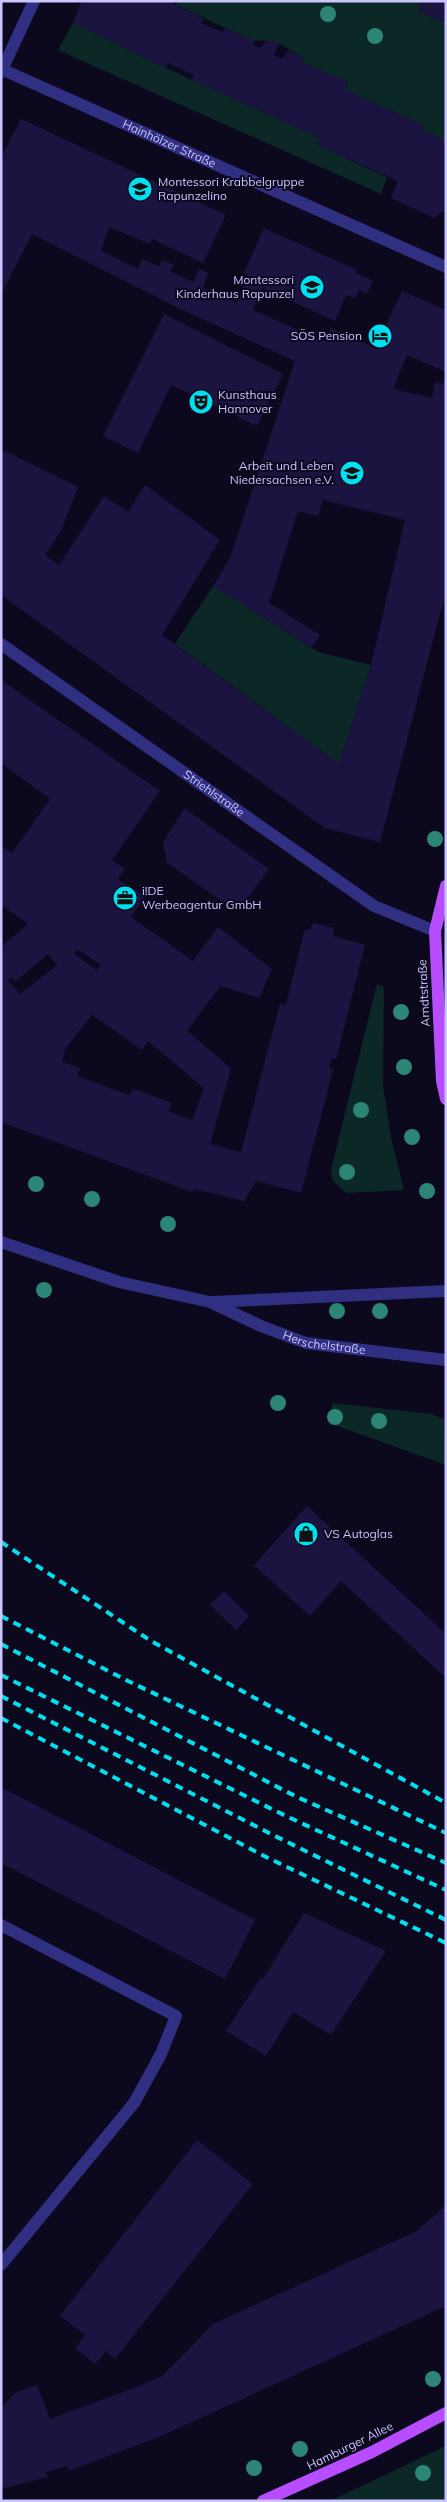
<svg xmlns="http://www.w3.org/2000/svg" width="447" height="2502" font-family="Mulish,sans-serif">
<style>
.green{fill:#0c2826}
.building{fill:#1b1440;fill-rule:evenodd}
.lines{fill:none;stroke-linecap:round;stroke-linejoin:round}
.minor{stroke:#302f82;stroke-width:12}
.major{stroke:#b74dff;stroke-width:12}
.rail{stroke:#00e0f1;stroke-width:4;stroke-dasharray:8 6;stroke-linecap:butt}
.tree{fill:#2c8575}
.labels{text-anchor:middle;stroke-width:4;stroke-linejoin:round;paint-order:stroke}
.street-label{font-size:12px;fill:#cbc6ff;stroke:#0c091e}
.poi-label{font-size:12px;fill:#cbc6ff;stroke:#0c091e;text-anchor:start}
</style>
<rect width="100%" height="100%" fill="#0c091e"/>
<path class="green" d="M178,1H422L419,12L446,23V141L422,129L423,125L345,90L348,82L301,62L303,57C286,48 274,38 254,41L176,5Z
M73,23L166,68L320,138L317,145L387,177L381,194L58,50Z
M213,586L318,652L371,665L339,764L175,644Z
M377,984L384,987L383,1086L391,1138L404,1190L346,1193L333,1181L331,1170Z
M332,1403L431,1414L444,1419L446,1465L332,1424Z
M446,2446V2501H330Z"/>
<path class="building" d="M82,1H168L204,19L201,23L222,32L225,28L254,41L253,45L260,48L268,39L279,44L274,55L282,59L289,50L303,57L301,62L348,82L345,90L423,125L422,129L446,141V209L434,218L391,198L398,181L317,145L320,138L192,80L194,75L168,63L166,68L73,23Z
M422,1H446V23L419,12Z
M21,119L226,215L203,263L152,239L150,244L109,227L101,251L138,269L142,259L159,266L162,260L174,265L170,271L193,282L199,269L208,273L203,287L237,303L248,275L244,273L264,228L357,270L356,273L373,281L367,294L359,290L355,298L346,295L335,321L262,288L253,310L324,341L331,328L375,348L402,291L446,310V372L407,355L393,389L432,398L435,382L446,384V591L380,842L325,828L1,595V449L78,487L61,531L45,555L59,565L104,496L128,512L145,485L220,540L162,635L339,764L371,665L405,520L323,500L318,516L298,511L269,603L320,635L312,648L213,586L230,558L295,361L180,309L32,234L1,295V158Z
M164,314L283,374L257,426L171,385L138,453L103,436Z
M1,680L160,791L112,860L125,869L118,879L145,896L131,917L193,961L218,927L272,969L259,998L220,986L187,1031L231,1068L210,1144L241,1152L280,1004L286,1005L305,929L310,930L313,923L334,928L333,936L365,945L336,1059L332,1058L329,1068L333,1070L301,1193L256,1181L244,1201L194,1189L192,1192L1,1122V947L28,924L1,905V846L12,853L50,799L1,763ZM77,949L101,965L97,970L74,954ZM48,954L57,965L20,994L8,980L11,977L16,981ZM92,1015L142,1050L148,1041L204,1088L192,1120L168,1111L172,1103L134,1089L129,1095L77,1076L80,1068L62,1062L65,1049Z
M184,808L269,869L249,896L242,902L231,904L222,901L167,863L163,843Z
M307,1506L446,1634V1678L341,1581L310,1616L254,1565Z
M224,1591L249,1616L236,1630L210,1605Z
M1,1787L255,1920L225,1979L1,1863Z
M304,1913L386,1951L331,2035L293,2012L266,2056L226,2031L261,1977L263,1979Z
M197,2140L253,2184L115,2359L106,2351L95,2364L75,2348L85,2335L60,2316Z
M446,2205V2306L161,2436L69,2471L67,2466L46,2472L48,2477L1,2489V2403L4,2405L15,2393L37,2385L50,2419L142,2385L162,2376L213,2324L417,2231Z"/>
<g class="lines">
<g class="minor">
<path id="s1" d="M1,69L446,267"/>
<path d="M1,72L34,1"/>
<path id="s2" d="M1,644L374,906L435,931"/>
<path id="s3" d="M1,1242L119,1282L210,1302L261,1326L306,1343L446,1360"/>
<path d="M212,1302L446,1291"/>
<path d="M1,1925L176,2016L161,2054L134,2103L1,2265"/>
</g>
<path class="major" d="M446,886L435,931L442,1081L446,1099
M263,2501L372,2452L446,2413"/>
<path class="rail" d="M1,1542L151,1641L446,1803
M1,1616L128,1681L446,1833
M1,1644L297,1797L446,1863
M1,1675L286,1816L446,1890
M1,1696L275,1836L446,1920
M1,1718L264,1856L446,1943"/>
</g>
<g class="tree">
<circle cx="328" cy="14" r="8"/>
<circle cx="375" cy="36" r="8"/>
<circle cx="435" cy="839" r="8"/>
<circle cx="401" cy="1012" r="8"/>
<circle cx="404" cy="1067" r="8"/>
<circle cx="361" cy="1110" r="8"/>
<circle cx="412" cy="1137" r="8"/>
<circle cx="347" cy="1172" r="8"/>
<circle cx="36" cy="1184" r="8"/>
<circle cx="427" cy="1191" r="8"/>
<circle cx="92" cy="1199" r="8"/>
<circle cx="168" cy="1224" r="8"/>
<circle cx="44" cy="1290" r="8"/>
<circle cx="337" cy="1311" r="8"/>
<circle cx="380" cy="1311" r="8"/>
<circle cx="278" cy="1403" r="8"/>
<circle cx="335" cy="1417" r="8"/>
<circle cx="379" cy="1421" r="8"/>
<circle cx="433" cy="2379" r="8"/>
<circle cx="300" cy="2449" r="8"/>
<circle cx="254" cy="2468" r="8"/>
<circle cx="423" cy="2473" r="8"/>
</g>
<defs>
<symbol id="school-disc" viewBox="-11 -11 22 22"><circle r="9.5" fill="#00e0f1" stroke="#0c091e"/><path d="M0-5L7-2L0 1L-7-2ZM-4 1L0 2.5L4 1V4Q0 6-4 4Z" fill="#111"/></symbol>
<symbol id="hotel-disc" viewBox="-11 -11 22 22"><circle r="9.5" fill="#00e0f1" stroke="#0c091e"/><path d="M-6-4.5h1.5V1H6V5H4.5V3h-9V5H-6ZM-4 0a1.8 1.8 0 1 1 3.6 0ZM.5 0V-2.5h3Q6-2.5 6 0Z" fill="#111"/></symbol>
<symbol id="theatre-disc" viewBox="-11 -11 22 22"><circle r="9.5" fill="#00e0f1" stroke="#0c091e"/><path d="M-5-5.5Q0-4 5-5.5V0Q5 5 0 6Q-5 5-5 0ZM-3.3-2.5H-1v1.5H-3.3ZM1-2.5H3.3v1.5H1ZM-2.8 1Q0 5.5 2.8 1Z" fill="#111"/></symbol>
<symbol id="university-disc" viewBox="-11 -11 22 22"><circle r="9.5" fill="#00e0f1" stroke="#0c091e"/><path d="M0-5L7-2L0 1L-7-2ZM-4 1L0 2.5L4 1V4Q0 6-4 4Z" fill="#111"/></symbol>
<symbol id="office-disc" viewBox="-11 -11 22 22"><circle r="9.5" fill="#00e0f1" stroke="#0c091e"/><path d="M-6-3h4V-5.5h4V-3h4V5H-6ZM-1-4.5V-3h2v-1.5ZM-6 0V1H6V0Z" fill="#111"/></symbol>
<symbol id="shop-disc" viewBox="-11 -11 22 22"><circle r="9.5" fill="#00e0f1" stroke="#0c091e"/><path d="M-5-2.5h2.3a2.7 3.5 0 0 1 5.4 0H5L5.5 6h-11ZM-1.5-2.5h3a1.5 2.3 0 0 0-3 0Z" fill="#111"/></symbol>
</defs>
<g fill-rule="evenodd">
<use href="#school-disc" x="126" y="175" width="28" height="28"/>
<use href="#school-disc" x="298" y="273" width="28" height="28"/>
<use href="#hotel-disc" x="366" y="322" width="28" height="28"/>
<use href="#theatre-disc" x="187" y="388" width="28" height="28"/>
<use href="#university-disc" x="338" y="459" width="28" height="28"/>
<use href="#office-disc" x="111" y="884" width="28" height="28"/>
<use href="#shop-disc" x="292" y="1520" width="28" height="28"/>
</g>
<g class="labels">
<g class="street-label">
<text dy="4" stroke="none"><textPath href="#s1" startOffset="184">Hainhölzer Straße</textPath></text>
<text dy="4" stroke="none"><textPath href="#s2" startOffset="260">Striehlstraße</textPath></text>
<text transform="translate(424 993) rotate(-93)" y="4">Arndtstraße</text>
<text dy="4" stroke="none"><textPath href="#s3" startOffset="340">Herschelstraße</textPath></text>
<text transform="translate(350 2446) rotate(-26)" y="4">Hamburger Allee</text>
</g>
<g class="poi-label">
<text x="158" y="186">Montessori Krabbelgruppe<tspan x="158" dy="14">Rapunzelino</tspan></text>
<text x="294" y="284" text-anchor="end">Montessori<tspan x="294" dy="14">Kinderhaus Rapunzel</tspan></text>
<text x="362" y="340" text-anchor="end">SÖS Pension</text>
<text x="218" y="399">Kunsthaus<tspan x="218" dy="14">Hannover</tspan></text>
<text x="334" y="470" text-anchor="end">Arbeit und Leben<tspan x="334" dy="14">Niedersachsen e.V.</tspan></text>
<text x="142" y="895">i!DE<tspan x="142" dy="14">Werbeagentur GmbH</tspan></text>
<text x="324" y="1538">VS Autoglas</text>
</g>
</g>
<rect width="447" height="2502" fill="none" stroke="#cbc6ff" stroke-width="5"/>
</svg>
